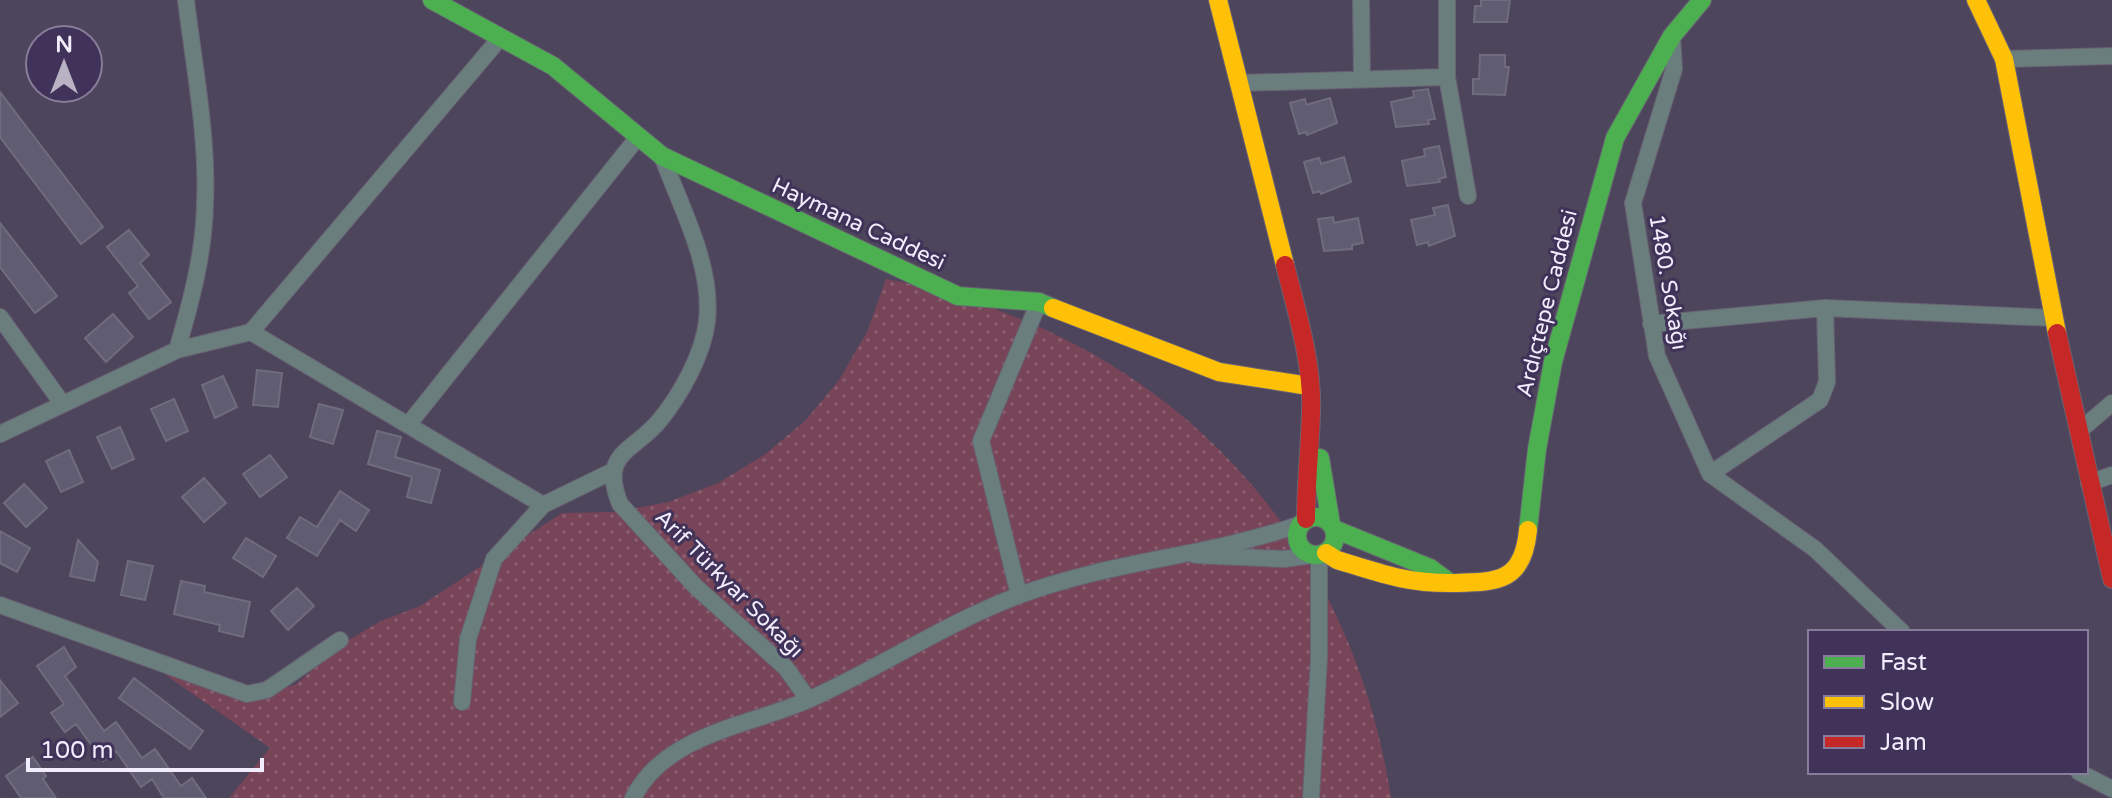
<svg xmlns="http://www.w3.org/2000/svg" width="2112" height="798" font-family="'Varela Round',sans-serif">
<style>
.grass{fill:url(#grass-dots)}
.building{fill:#605d73;stroke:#6f6c7e;stroke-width:2}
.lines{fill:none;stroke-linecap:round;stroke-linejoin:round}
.street-casing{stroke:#686273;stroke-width:18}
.fast-casing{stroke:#686273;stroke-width:20}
.slow-casing{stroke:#686273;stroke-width:20}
.jam-casing{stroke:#686273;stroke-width:20}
.street{stroke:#697e7d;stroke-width:16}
.fast{stroke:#4caf50;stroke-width:18}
.slow{stroke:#ffc107;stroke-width:18}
.jam{stroke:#c62828;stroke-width:18}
.labels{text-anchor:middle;stroke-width:6;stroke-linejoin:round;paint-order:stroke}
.street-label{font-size:22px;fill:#f2edfc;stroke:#403258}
</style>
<defs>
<pattern id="grass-dots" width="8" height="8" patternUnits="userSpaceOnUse" patternTransform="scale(2)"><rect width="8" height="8" fill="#774458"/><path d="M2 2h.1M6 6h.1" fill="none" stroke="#8b5f71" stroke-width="1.8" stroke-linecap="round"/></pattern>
</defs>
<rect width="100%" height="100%" fill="#4d455b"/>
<path class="grass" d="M886,279C1156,331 1350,523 1391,798H229L270,748L153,666L268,692L295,685L345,642L381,621L420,606L562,513L615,512L668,502L718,483L764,455L805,421L839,380L867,332Z"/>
<path class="building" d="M1481,0H1510L1507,22H1474L1475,6H1481Z
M1480,55H1505V67H1509L1505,95L1473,94V79H1479Z
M1428,89L1435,119L1428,120L1429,124L1396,127L1391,102L1414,97L1413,91Z
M0,92L103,227L81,244L0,137Z
M1330,98L1337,123L1307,135L1306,132L1299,134L1290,103L1305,99L1306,105Z
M1439,146L1446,177L1439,179L1440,182L1407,186L1402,161L1425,156L1424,149Z
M1344,157L1351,182L1321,194L1320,191L1313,193L1304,162L1319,158L1321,164Z
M1448,205L1455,236L1429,246L1428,242L1417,245L1411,220L1435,215L1433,208Z
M1333,217L1334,223L1358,218L1363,243L1352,245V249L1324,251L1318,219Z
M0,223L57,296L35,313L0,267Z
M129,230L149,255L140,263L171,302L149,319L129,293L138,286L107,247Z
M113,314L133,337L106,362L85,338Z
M257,370L282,373L278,407L253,405Z
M223,376L237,407L215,418L202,385Z
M174,399L188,431L166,441L151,409Z
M319,404L343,410L333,444L310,437Z
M120,427L134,459L112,469L97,437Z
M377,431L401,437L395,457L440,470L431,503L407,497L412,477L368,464Z
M69,450L83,482L61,492L46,461Z
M270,455L287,477L260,497L243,474Z
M204,478L226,503L204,522L182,497Z
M24,484L47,508L26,527L4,503Z
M340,491L369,510L356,531L340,520L317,556L287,538L300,517L317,527Z
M0,531L30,548L17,572L0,563Z
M246,538L276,556L263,577L233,558Z
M78,540L98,562L94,581L70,576Z
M128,561L153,566L145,600L121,595Z
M181,581L205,586L204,592L250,602L243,637L219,631L220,625L174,614Z
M297,588L314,606L288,630L271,611Z
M64,647L76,667L65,676L104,731L116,722L142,758L155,749L181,786L192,778L206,798H164L152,779L141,787L116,751L103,761L76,724L65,732L51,713L64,704L37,666Z
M134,678L203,731L190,749L119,698Z
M0,680L18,703L0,717Z
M33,757L46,776L43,779L56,798H21L6,776Z"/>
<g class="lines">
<defs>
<path id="street" d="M1361,0L1362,77
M1672,36L1674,69L1633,203L1657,356L1710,474L1815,549L1902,632
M2004,59L2112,56
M1447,77V0
M1240,83L1447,77L1468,196
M662,156C681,208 713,265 707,321C703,355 681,394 660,420C634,452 599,452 620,504L696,587L786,668L808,699
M0,317L62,403
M1651,324L1825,308L2054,318
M251,332L543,505L613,471
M177,350C191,302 204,254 205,204C208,136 194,67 186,0
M408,425L638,137
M2078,432L2112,403
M0,434L177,350L251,332L501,37
M1710,474L1820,400L1827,382L1825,308
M2089,483L2112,475
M1195,555L1284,559L1313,555
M1019,595L981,441L1039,302
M0,605L247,694L267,690L340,640
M462,702L468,639L494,559L543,505
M2079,772L2112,789
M633,798C665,734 749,726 808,700C880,668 945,623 1020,595C1111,561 1209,556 1301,524
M1311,798L1319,658V555"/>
<path id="fast" d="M432,0L553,66L662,156L958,296L1039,302L1053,308
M1320,458L1331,524
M1297 536a19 19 0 1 1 38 0a19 19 0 1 1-38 0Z
M1334,529L1430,568L1449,582
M1528,530L1537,449L1553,362L1615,138L1672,36L1702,0"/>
<path id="slow" d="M1218,0L1285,265
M1976,0L2004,59L2057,333
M1053,308L1219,372L1309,386
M1326,553L1337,560C1381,573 1404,583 1450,583C1496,582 1523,584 1528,530"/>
<path id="jam" d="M1285,265C1297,313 1313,363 1311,413C1310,448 1306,483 1306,519
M2057,333L2112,579"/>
</defs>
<use href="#street" class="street-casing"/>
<use href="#fast" class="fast-casing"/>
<use href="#slow" class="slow-casing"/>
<use href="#jam" class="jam-casing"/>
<use href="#street" class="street"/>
<use href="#fast" class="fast"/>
<use href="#slow" class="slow"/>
<use href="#jam" class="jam"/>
</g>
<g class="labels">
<g class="street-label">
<text transform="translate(859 223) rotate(25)" y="8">Haymana Caddesi</text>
<text transform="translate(1669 282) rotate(80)" y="8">1480. Sokağı</text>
<text transform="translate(1546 303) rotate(-76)" y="8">Ardıçtepe Caddesi</text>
<text transform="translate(730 583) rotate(45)" y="8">Arif Türkyar Sokağı</text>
</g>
</g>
<rect x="1808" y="630" width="280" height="144" fill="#403258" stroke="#877d9a" stroke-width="2"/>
<rect x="1824" y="656" width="40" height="12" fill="#4caf50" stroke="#877d9a" stroke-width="2"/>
<text x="1880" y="670" font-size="24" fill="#f2edfc">Fast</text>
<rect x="1824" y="696" width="40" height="12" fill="#ffc107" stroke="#877d9a" stroke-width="2"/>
<text x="1880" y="710" font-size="24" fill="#f2edfc">Slow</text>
<rect x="1824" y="736" width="40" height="12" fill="#c62828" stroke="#877d9a" stroke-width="2"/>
<text x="1880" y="750" font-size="24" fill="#f2edfc">Jam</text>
<g transform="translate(64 64)"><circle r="38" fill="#403258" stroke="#877d9a" stroke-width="2"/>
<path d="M0-6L14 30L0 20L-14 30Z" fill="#b8b2c4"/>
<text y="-12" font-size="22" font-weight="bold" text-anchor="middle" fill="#f2edfc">N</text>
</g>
<path d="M28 758v12h234v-12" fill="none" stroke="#f2edfc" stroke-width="4"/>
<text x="40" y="758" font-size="24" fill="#f2edfc" stroke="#403258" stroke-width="6" paint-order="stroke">100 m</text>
</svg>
